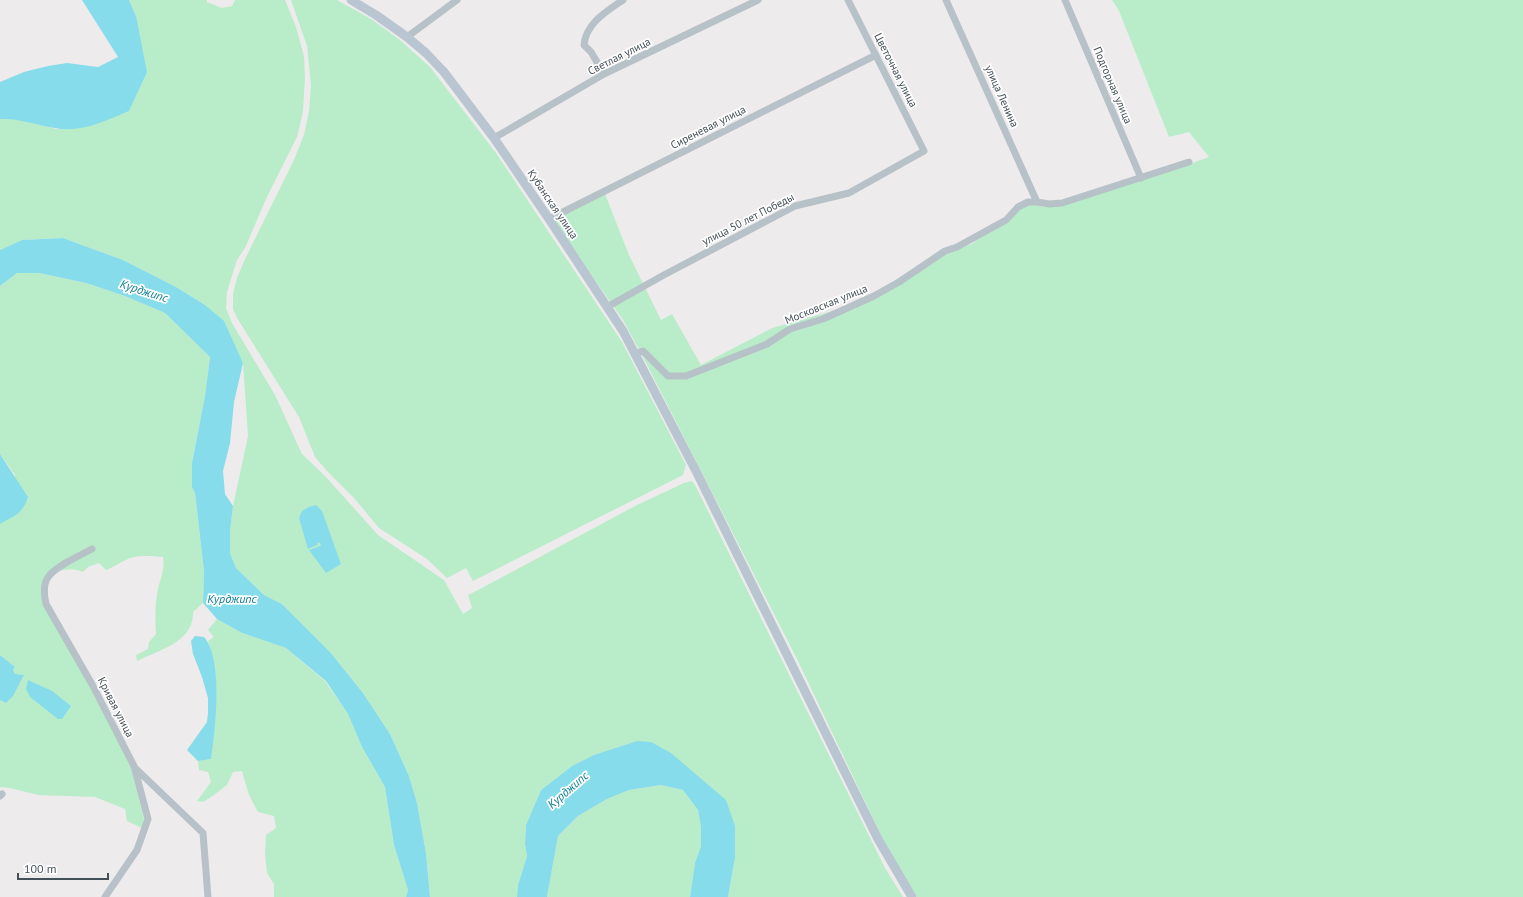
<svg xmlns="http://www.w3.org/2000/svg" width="1523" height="897" font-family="'PT Sans',sans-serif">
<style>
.green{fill:#b9edc9}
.water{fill:#86dcea}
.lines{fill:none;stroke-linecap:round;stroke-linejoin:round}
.street{stroke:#b7c1c8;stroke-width:7}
.secondary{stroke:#b9c5d0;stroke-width:9}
.labels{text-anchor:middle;stroke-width:3.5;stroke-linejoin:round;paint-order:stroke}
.street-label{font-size:11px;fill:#445058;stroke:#fff}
.water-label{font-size:12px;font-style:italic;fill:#0e8194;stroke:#fff}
</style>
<rect width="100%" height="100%" fill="#eeebec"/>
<path class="green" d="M129,0H207V2L222,8L232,6L235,0H285L296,27L304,56L305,77L303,112L297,137L266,199L245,248L237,260L227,292L226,308L232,323L275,395L302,454L326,477L378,535L444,580L463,614L472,608L468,595L478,590L637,505L684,483L692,481L695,485L885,868L903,897H728L735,858V826L637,741L595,755L572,766L541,790L526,825L525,844L527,856L518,885L517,897H430L426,853L417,803L409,776L390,734L363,693L330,652L282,604L264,595L236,568L230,553V531L233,506L248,436L243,363L233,344L205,305L176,287L123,260L63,238L22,240L0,250V119L14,118L56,129L129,111L136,16Z
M291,0H337L371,19L400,40L430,67L496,153L622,342L686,465L683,475L473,581L466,568L447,578L427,559L379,528L354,498L327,471L315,457L299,417L237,318L233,309V294L237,278L245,259L293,162L304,135L309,111L311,85L307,46Z
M1112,0H1523V897H917L889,852L798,661L644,359L623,320L553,220L605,194L629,255L661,320L672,314L701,365L772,328L836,310L871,294L947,252L972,244L1019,209L1029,204L1044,207L1187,165L1209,157L1189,132L1169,137L1119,11Z
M17,273H39L86,283L125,296L165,313L210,357L205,396L192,463V487L195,493L204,571L203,603L193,612C194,642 159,650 137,661L136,655L148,649L149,642L156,634C155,621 155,607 157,595C159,579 165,574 163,557C151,556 135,554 124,561C117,564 114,567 106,570L99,563L88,567L83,572C70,566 59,571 46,575L44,605L70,649L124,752L131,767L144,819L142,828L127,821L125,809L95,797L38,795L10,788L0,787V700L6,703L23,675L14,674L13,670L15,667L0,655V524L3,522L15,475L0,454V286Z
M217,619L242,633L286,648L325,681L348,714L362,747L385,787L394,845L408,890L406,897H274V884L267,873L265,854L266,835L276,828L274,816L258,812L249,795L242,771L233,772L227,785L214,795L203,802L197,801L211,782L208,772L199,770L198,761L211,759L216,695L215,666L208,641L214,637L208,630Z
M661,785L683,790L698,810L701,828V846L695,863L690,897H547L558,836L578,816L607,799L629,790Z"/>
<path class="water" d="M82,0H129L136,16L147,72L129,111C104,121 82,133 55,128C36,125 19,118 0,119V82L24,72L48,66L67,63L98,67L118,57Z
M63,238L123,260L176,287L205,305L224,321L243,363L234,402L230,443L223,471L225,494L233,506L230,531V553L236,568L264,595L282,604L330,652L363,693L390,734L409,776L417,803L426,853L430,897H406L408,890L394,845L385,787L362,747L348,714L326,681L286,648L242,633L217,619L203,603L204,571L195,493L192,487V463L205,396L210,357L165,313L125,296L86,283L39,273H17L0,286V250L22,240Z
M0,454L28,497C22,515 15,515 0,524Z
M316,505L322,511L341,564L326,573L309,550L320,546L321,544L318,542L317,545L308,549L299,518L302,511L309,507Z
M195,636L204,637C224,660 215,730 211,759L198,761L187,750L207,722L208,713V698L202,677L193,654L191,641Z
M0,655L15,667L13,670L15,674L24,675L13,696L6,703L0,700Z
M28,680L52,691L71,706L62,719H58L30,697L26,689Z
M637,741L651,742L671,753L726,800L735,826V858L728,897H690L695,863L701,846V828L698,810L683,790L661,785L629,790L607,799L578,816L558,836L547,897H517L518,885L527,856L525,844L526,825L541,790L572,766L594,755Z"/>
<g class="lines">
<path class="street" d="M946,0L1037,202
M1065,0L1141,178
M407,37L457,0
M604,74L591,52L584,45C586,23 607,11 623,0
M494,138L604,74L758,0
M549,219L876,55
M607,307L662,276L795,206L849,193L924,151L848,0
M635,354L643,351L668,376H686L767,344L790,329L823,319L874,296L899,282L945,251L957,247L1006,220L1018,207L1028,202H1037L1049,204L1062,203L1189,162
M92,549C79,556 58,565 49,576C43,583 44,595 46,604L93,686L134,766L148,819L137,850L105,897
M134,767L203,833L208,897
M0,796L2,794"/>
<path class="secondary" d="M351,0L376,15L407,37L426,53L444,72L494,138L549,219L623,331L697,473L878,839L912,897"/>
</g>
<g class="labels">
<g class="street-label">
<text transform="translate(619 56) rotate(-27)" y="4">Светлая улица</text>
<text transform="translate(896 70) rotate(63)" y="4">Цветочная улица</text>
<text transform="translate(1113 85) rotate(67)" y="4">Подгорная улица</text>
<text transform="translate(1002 96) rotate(66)" y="4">улица Ленина</text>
<text transform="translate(708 127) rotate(-27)" y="4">Сиреневая улица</text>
<text transform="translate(553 204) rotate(56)" y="4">Кубанская улица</text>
<text transform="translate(748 219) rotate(-27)" y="4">улица 50 лет Победы</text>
<text transform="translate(826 304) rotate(-22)" y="4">Московская улица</text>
<text transform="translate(116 707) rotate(63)" y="4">Кривая улица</text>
</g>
<g class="water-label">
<text transform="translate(144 291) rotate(18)" y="4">Курджипс</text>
<text x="232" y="603">Курджипс</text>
<text transform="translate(568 790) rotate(-41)" y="4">Курджипс</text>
</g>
</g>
<path d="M18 873v6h90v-6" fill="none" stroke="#445058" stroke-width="2"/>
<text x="24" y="873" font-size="12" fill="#445058" stroke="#ffffff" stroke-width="3" paint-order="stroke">100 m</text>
</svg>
